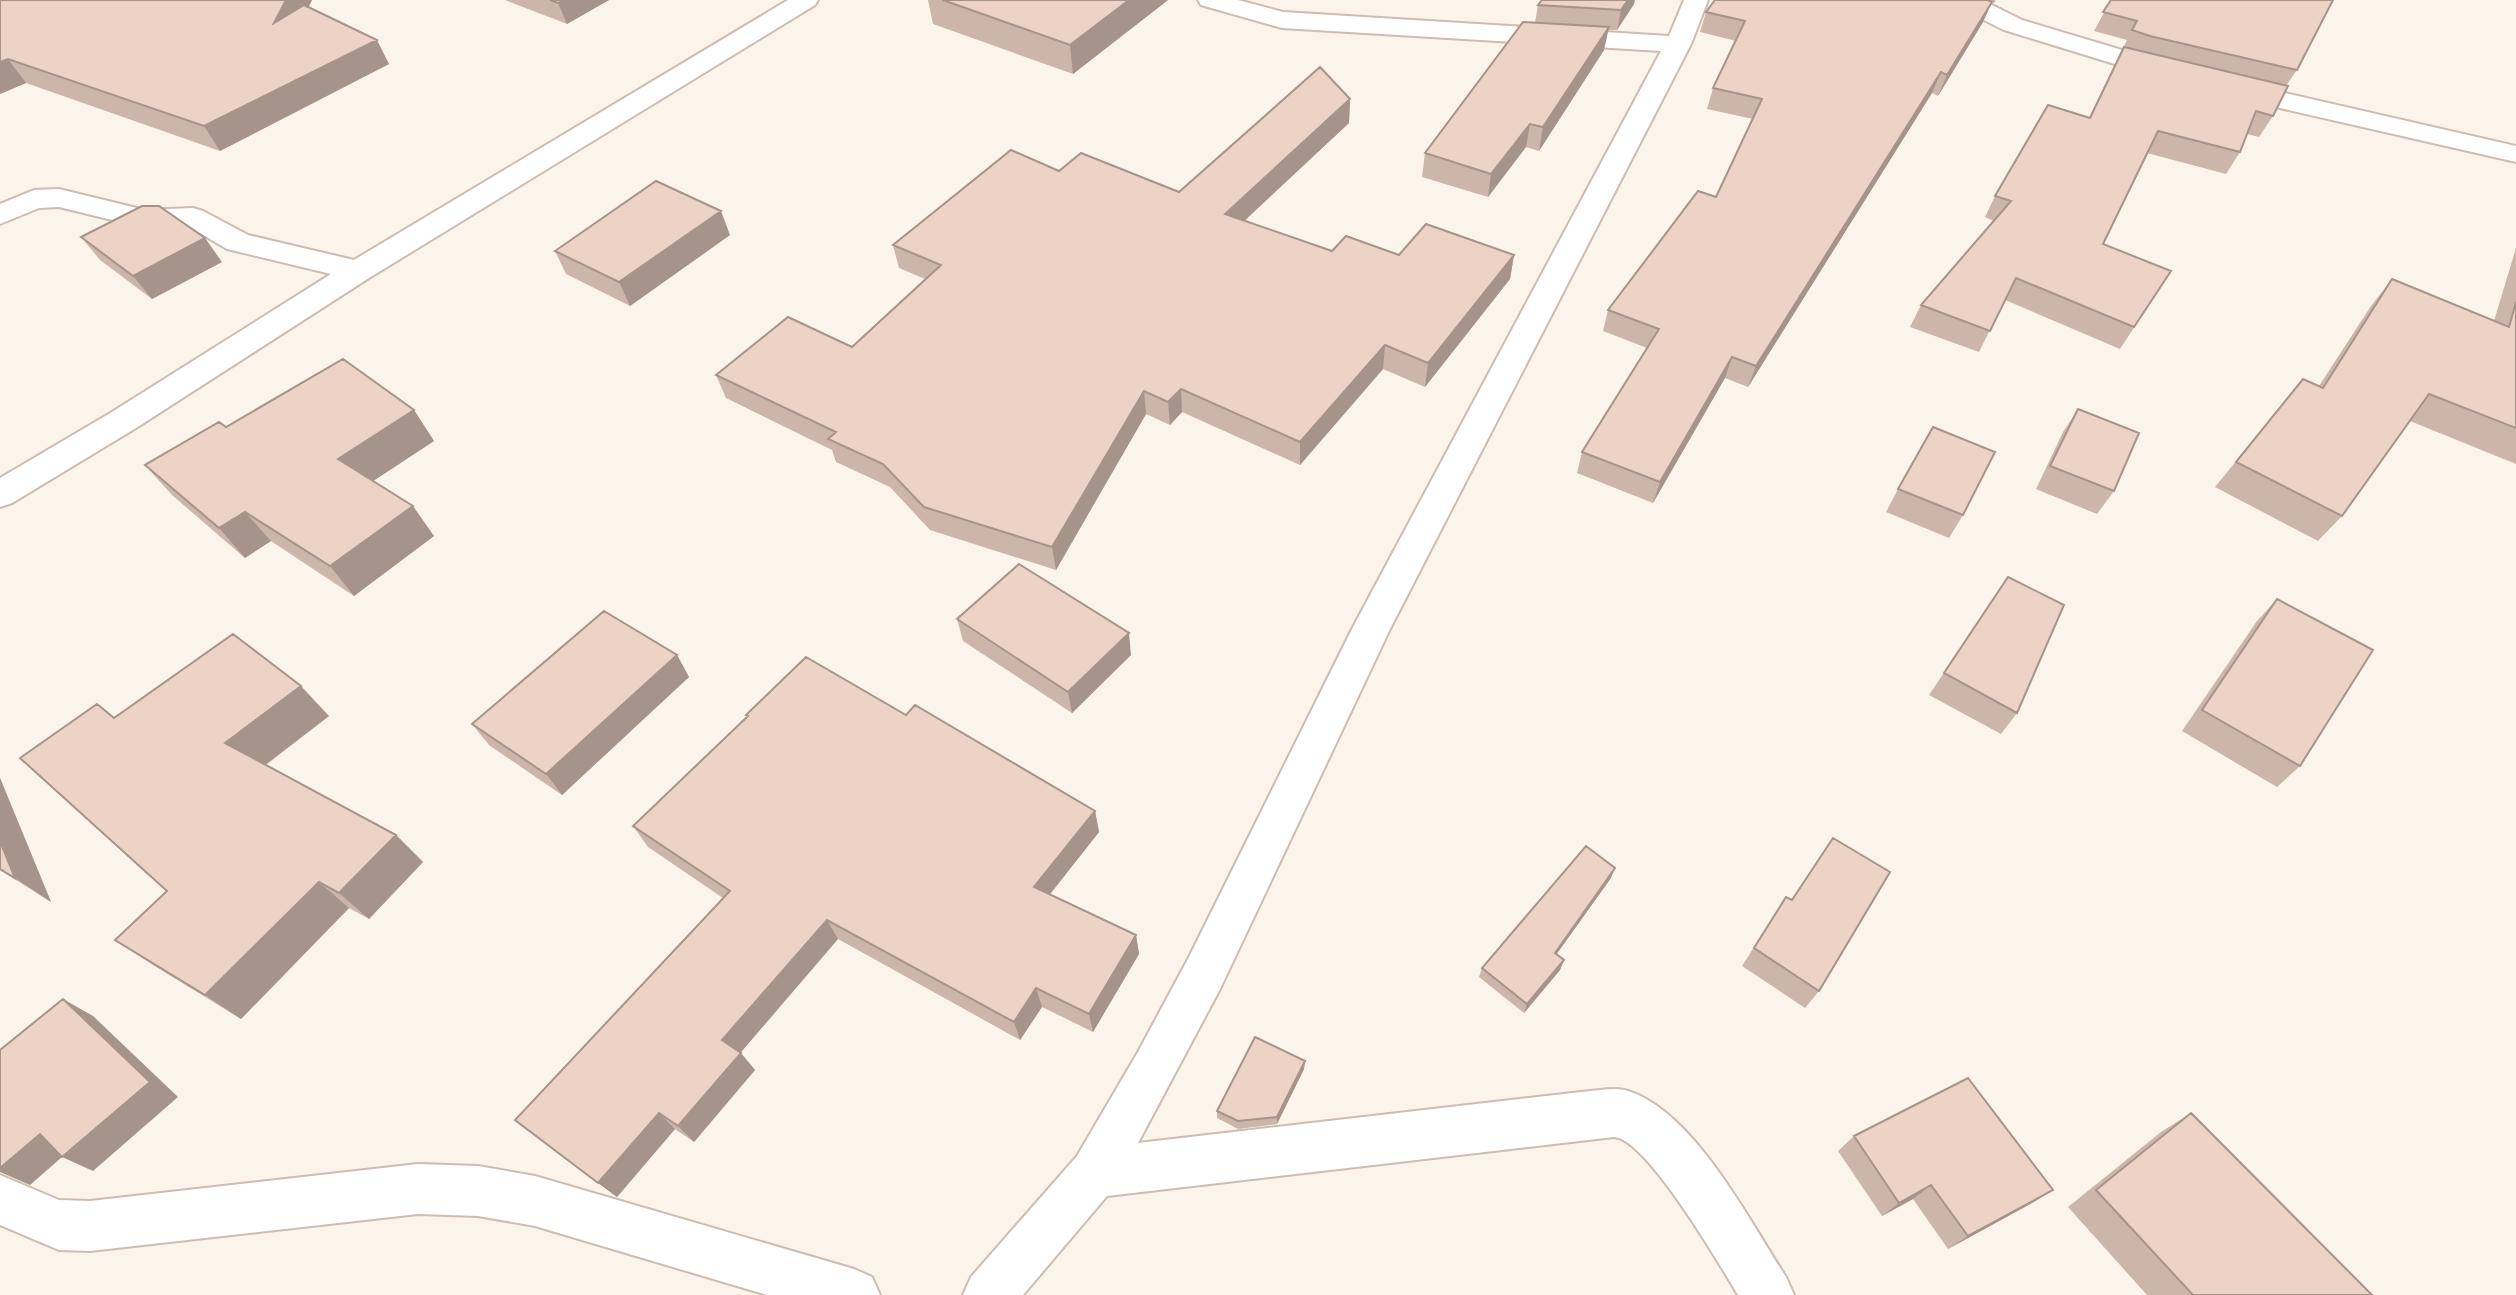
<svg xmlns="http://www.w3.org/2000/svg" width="2516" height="1295" font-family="Overpass,sans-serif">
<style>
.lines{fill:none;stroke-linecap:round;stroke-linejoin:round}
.minor-casing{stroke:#ccbcb1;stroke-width:4}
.minor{fill:#fff;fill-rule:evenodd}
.wall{fill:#ccb5a9}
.shaded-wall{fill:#a6948a}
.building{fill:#edd3c5;stroke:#a6948a;stroke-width:2}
</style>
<rect width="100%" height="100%" fill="#fbf4eb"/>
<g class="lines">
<defs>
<path id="minor" d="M788,0H818L815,5L369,278L136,428L12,503L0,507V478L112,412L331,274L227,249L188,226L145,228L59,207L39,208L0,224V204L34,190L59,189L145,210L193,208L203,211L248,235L354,260Z
M1198,0H1238L1283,12L1669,36L1684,0H1708L1691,44L1390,629L1220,989L1138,1143L1590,1091C1602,1090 1616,1087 1628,1091C1694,1112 1749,1220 1786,1277L1794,1295H1738C1720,1265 1647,1139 1614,1137L1107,1196L1023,1295H963L971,1277L1077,1156L1138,1052L1188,959L1352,629L1661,51L1282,28L1201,5Z
M1951,0H1982L2022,20L2179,67L2183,73L2179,79L2170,81L2004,30L1954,5Z
M2232,81L2516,146V162L2223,95L2219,89L2223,83Z
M418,1164L478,1166L535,1176L854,1269L872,1277L880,1295H767L535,1226L478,1216L418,1214L90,1251L59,1250L0,1225V1175L59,1200L90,1201Z"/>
</defs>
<use href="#minor" class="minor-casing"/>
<use href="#minor" class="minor"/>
</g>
<path class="wall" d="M0,0H312L309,7L389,64L220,151L26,83L0,94Z
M505,0H609L567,24Z
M928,0H1168L1073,74L933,24Z
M1715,0H1996L1994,3L1992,2L1983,22L1938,96L1932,93L1748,387L1725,378L1653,503L1577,473L1582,452L1647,348L1603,331L1608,310L1716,197L1753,119L1707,109L1713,88L1736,41L1700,32L1706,12Z
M2111,0L2297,70L2286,86L2273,116L2259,137L2247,134L2240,152L2226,174L2147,153L2103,244L2171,271L2120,349L2005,300L1979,352L1910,327L1921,305L1994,221L1985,217L1995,196L2089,118L2127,40L2094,31Z
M1634,4L1617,30H1608L1604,50L1539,151L1526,147L1488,197L1422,177L1425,153L1535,23L1538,5Z
M1350,99L1349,123L1244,221L1332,251L1399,255H1514L1510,279L1425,387L1383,369L1300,465L1182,412L1170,425L1146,414L1056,570L930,530L890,487L836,462L832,450L726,398L716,375L852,347L925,279L899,268L893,245L1059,171L1179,192Z
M730,235L630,306L566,274L555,251Z
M81,237L222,262L152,299L100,260Z
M2516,248V464L2410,421L2342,516L2318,541L2215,487L2303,379L2319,386L2371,306L2392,279L2494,321Z
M2078,409L2114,491L2097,514L2036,489L2063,432Z
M414,410L434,441L373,481L434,536L354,596L271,541L245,558L172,495L145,465L226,427Z
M1898,489L1963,515L1949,538L1886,512Z
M2008,577L2017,713L2001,734L1929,695Z
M2277,599L2300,766L2277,787L2182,731L2257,621Z
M957,619L1131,655L1072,713L963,641Z
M677,655L689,677L562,795L489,745L472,724Z
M746,715H906L1095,811L1099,832L1050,894L1136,935L1139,954L1093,1032L1042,1007L1020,1040L838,939L740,1053L755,1070L694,1142L675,1129L617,1197L515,1120L723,898L648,847L633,826L747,718Z
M329,716L266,765L396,835L423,862L369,919L349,908L241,1019L153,965L115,940L167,891L114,718Z
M0,778L51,902L0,870Z
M1611,878L1556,954L1564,960L1560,970L1524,1013L1479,977L1482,968Z
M1786,897L1792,900L1819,991L1805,1008L1742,966Z
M1305,1061L1304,1069L1277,1124L1238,1129L1217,1118V1111Z
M2191,1113L2372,1295H2147L2068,1207L2161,1132Z
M1854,1136L2053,1190L2032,1203L1948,1249L1913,1199L1882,1216L1838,1151Z"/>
<path class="shaded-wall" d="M286,0H312L287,47L274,23Z
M564,0H609L567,24L558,3Z
M1129,0H1168L1073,74L1070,45Z
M1628,0H1635L1634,4L1617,30L1621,10Z
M1992,2L1983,22L1938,96L1947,75Z
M1609,27L1604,50L1539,151L1543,127Z
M377,40L389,64L220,151L204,126Z
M8,59L26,83L0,94V62Z
M1941,72L1932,93L1748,387L1756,366Z
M1350,99L1349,123L1226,238L1225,214Z
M1530,124L1526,147L1488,197L1491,174Z
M721,211L730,235L630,306L619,282Z
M205,238L222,262L152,299L133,276Z
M1514,255L1510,279L1425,387L1428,363Z
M1385,345L1383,369L1300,465V442Z
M1732,357L1725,378L1653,503L1660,482Z
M1181,389L1182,412L1170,425L1168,402Z
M1144,391L1146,414L1056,570L1052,547Z
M414,410L434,441L361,489L338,459Z
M413,506L434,536L354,596L330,566Z
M245,512L271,541L245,558L219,528Z
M1129,633L1131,655L1072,713L1068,692Z
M677,655L689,677L562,795L546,774Z
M301,686L329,716L257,771L225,743Z
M0,778L51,902L15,878L0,841Z
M1095,811L1099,832L1040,907L1034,887Z
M396,835L423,862L369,919L339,893Z
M1615,868L1611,878L1551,962L1555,953Z
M319,882L349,908L241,1019L205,995Z
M827,920L838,939L736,1058L722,1040Z
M1136,935L1139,954L1093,1032L1089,1014Z
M1564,960L1560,970L1524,1013L1527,1004Z
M1036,988L1042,1007L1020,1040L1014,1022Z
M63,999L93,1016L178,1097L93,1171L62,1157L30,1185L0,1172V1168L40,1134Z
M741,1053L755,1070L694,1142L678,1126Z
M1305,1061L1304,1069L1277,1124V1117Z
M659,1113L675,1129L617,1197L598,1183Z
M1931,1185L1913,1199L1882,1216L1899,1203Z
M2053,1190L2032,1203L1948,1249L1968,1236Z"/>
<path class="building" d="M0,0H286L274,23L304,5L377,40L204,126L8,59L0,62Z
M550,0H564L558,3Z
M943,0H1129L1070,45Z
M1542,0H1628L1621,10L1538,5Z
M1715,0H1988L1992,2L1947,75L1941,72L1756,366L1732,357L1660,482L1582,452L1659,329L1608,310L1698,191L1716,197L1762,99L1713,88L1745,21L1706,12Z
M2111,0H2333L2297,70L2150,36L2132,30L2137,21L2103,12Z
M1523,22L1609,27L1543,127L1530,124L1491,174L1425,153Z
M2124,47L2288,86L2273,116L2256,111L2240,152L2158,131L2103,244L2171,271L2134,327L2016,278L1990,331L1921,305L2011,201L1995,196L2048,105L2090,118Z
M1320,67L1350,99L1225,214L1332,251L1346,236L1399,255L1426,224L1514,255L1428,363L1385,345L1300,442L1181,389L1168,402L1144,391L1052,547L924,507L883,464L828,439L836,432L716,375L788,317L852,347L941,265L893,245L1011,150L1059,171L1081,153L1179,192Z
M656,181L721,211L619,282L555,251Z
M142,206H159L205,238L133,276L81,237Z
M2392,279L2509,327L2516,302V428L2429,394L2342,516L2236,462L2303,379L2323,388Z
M343,359L414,410L338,459L413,506L330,566L245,512L219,528L145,465L219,422L226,427Z
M2078,409L2139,433L2114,491L2050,466Z
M1933,427L1995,452L1963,515L1898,489Z
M1019,564L1129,633L1068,692L957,619Z
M2008,577L2064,605L2017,713L1944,673Z
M2277,599L2373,650L2300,766L2202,710Z
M604,611L677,655L546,774L472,724Z
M233,634L301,686L225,743L396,835L339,893L319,882L205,995L115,940L167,891L20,758L97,704L114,718Z
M806,657L906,715L915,705L1095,811L1034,887L1136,935L1089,1014L1036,988L1014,1022L827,920L722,1040L741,1053L678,1126L659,1113L598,1183L515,1120L730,891L633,826L748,716L746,715Z
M1833,838L1890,872L1819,991L1754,948L1786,897L1792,900Z
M0,841L15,878L0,869Z
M1586,846L1615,868L1555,953L1564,960L1527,1004L1482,968Z
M63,999L150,1082L62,1157L40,1134L0,1168V1050Z
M1255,1037L1305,1061L1277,1117L1238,1121L1217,1111Z
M1968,1078L2053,1190L1968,1236L1931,1185L1899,1203L1854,1136Z
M2191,1113L2372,1295H2193L2096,1190Z"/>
</svg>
